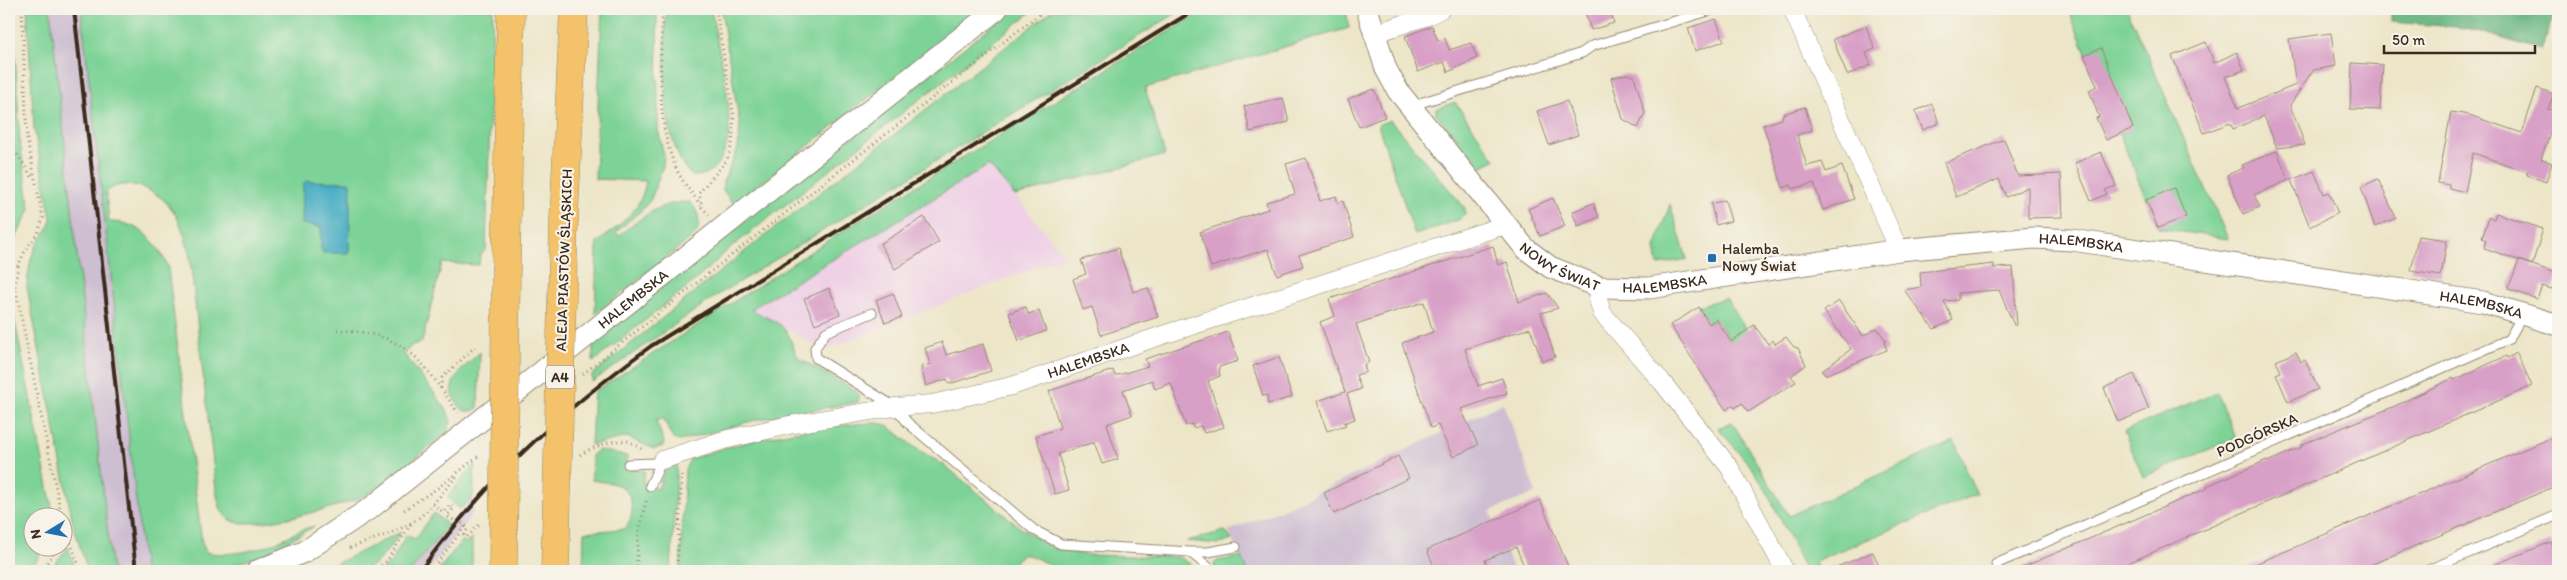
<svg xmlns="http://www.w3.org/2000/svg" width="2567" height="580" font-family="Itim,sans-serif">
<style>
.built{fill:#efd0e6}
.industrial{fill:#cdbed2}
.green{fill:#7dd397;stroke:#5c7e5a}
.forest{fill:#66b580;stroke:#50704f}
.water{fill:#44acc3;stroke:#406b70}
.building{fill:#d89fc7}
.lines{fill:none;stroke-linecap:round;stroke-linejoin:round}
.service-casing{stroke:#948872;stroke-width:11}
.minor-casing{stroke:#948872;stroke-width:19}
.tertiary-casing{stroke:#948872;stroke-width:23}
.motorway-casing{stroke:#948872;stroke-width:29}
.path{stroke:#948872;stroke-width:3;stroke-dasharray:1 4;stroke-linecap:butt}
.service{stroke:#fff;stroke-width:9}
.minor{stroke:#fff;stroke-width:18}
.tertiary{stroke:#fff;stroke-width:21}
.motorway{stroke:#f3c26a;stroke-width:28}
.rail{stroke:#3b2a1e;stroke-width:4}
.motorway-bridge-casing{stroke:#948872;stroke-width:29;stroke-linecap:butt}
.motorway-bridge{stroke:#f3c26a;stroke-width:28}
.poi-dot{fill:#1f6fb2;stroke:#f7f3e8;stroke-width:2}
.labels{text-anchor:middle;stroke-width:4.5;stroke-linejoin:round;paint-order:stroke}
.shield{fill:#f7f3e8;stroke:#73665b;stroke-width:1}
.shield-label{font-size:14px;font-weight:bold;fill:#3b2a1e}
.street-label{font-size:15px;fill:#3b2a1e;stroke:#f7f3e8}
.poi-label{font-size:15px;fill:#3b2a1e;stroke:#f7f3e8;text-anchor:start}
</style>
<rect width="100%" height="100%" fill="#f7f3e8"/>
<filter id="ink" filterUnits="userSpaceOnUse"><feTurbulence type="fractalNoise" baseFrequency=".02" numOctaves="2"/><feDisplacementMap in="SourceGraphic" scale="10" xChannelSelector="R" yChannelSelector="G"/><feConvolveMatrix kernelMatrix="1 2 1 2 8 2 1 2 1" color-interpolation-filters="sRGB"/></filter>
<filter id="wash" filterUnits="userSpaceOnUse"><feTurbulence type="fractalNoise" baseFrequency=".0096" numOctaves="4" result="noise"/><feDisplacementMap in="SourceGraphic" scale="20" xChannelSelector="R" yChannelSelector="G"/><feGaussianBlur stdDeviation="1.12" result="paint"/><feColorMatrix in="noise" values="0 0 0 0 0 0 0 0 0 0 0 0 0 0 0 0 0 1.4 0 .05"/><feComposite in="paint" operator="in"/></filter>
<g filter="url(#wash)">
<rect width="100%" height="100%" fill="#ece5c7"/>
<path class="built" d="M989,165L1065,256L824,350L750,309Z"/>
<path class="industrial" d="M50,9H81L144,571H112Z
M1503,403L1536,493L1490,511L1514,571H1248L1228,531L1279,511Z
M473,497V513L428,571H411Z"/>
<path class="green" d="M9,9H12L13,14L20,143L30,209L12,246L9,258V209L12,195L9,169Z
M27,9H50L112,571H88L74,529L27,287C29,272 29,258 37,245C43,235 49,230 51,218L34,129Z
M81,9H493L486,250L480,255L479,265L442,263L422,342L412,345L404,354L447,410L451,422L447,432C423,451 387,484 362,497C340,507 253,530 232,521C220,515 218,501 216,489L190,258C187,243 183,228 175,214C163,192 127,174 106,192L109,222C139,221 158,242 168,268L202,543L206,552C221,557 257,551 272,544C287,538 299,529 315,526L263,555L215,571H144Z
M602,9H657L658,130L664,155L663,166L651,199L642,210L616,232L619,236C640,218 661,201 690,202C699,211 702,224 695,235L595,314L597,243C618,226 642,211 646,181L595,179Z
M666,9H711C717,43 728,85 729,119C731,143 720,178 692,176C657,141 666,55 666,9Z
M721,9H980L744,197L732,202L723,190V182L738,149L740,126Z
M1013,9H1035L729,249L698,278L593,362V342Z
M1054,9H1183L713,298L592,382V375L743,253Z
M1206,9H1346L1349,28L1145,88L1165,155L1015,196L989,165L751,309C760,316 778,320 785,330C793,339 792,351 800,359L856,391L860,395L858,402L755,420L680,441L673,439L663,418L656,421L664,442L663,446L654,449L627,437L591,445L594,392L849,227Z
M2068,9H2127L2228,239L2158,228Z
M1455,102L1495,160L1481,167L1436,114V109Z
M1390,120L1465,208V215L1461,219L1415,235L1378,125Z
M1670,204L1687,259L1658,265L1655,248Z
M9,292L54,517L32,518V548H44L30,571H9Z
M1726,298L1778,379L1747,367L1716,319L1709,324L1698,306Z
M480,352L478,408L472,411H464C437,386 461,371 480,352Z
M2217,392L2236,438L2143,477L2124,431Z
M1732,422L1789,516L1954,441L1977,494L1815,561L1818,571H1806L1767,492L1753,469L1718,428Z
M877,423L887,425L914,447L944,465L1022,529L1050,547L1086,555L1179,557L1201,571H1061C1051,568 1029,550 1021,556C1016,559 1012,567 1008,571H680L685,470L690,459C749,439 814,425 877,423Z
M599,450L627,456L626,469L645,471L643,482L658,489L664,472L677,462L671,571H583L584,532L625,529C635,518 635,494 620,486C613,482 600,482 592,480V455Z
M475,464L473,497L460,509L447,497Z
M434,513L448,525L411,571H380L391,563L406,535L415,539Z
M1225,531L1232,540L1219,544L1187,541Z
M401,532C371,574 372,571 321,571Z
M472,537V571H438L462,540L467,543Z
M68,547L76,571H49Z
M1241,557L1248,571H1217L1214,565L1216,561Z"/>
<path class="forest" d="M2387,9H2556L2541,50L2467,28L2391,22V10Z"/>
<path class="water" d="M306,181L349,182L351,185L349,253H323L321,249V227L302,224L303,184Z"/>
<g id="blocks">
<path class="building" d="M1584,9H1610L1614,23L1591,30Z
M1716,19L1724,41L1695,51L1688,28Z
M1432,26L1438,41L1445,38L1449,50L1471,43L1477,58L1448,72L1444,62L1418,72L1405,36Z
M1866,26L1875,49L1866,53L1871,65L1847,75L1833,39Z
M2331,33L2336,66L2313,70L2290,105L2305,145L2277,148L2264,116L2233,129L2230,123L2204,133L2172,56L2206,42L2214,63L2237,52L2244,70L2225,77L2238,108L2296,85L2289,39Z
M2101,48L2133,128L2106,140L2096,118L2099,117L2089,90L2097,86L2084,55Z
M2352,63L2383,65L2380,110L2350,109Z
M1626,74L1634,76L1645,113L1638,128L1623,119L1611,78Z
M2537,88L2554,94L2548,109L2558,112L2541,159L2552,163L2546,182L2527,175L2528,172L2473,153L2465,192L2449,188V185L2438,183L2451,112L2469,115L2522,133Z
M1374,89L1385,117L1359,127L1348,99Z
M1283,98L1289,122L1250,132L1244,106Z
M1567,101L1578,135L1549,145L1537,111Z
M1932,104L1939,123L1923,130L1915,111Z
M1805,107L1812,130L1797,135L1807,166L1822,162L1826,172L1842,166L1854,199L1823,210L1814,183L1792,189L1791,185L1783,188L1763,125L1782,119L1783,114Z
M2004,139L2018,176L2061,174L2063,217L2028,218V187L2006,197L1999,179L1956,197L1944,163Z
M2277,151L2289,180L2254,195L2260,207L2243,214L2227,175L2244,168L2242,165Z
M2101,152L2116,186L2105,190L2107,194L2091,201L2075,163Z
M1306,158L1320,201L1336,196L1338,203L1343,201L1354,237L1299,255L1303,266L1277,275L1268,249L1211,267L1200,232L1268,209L1266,202L1295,194L1286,164Z
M2314,171L2324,194L2329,192L2338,213L2310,227L2291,180Z
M2378,179L2396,218L2375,227L2361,187Z
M2174,188L2186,217L2158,228L2146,200Z
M1553,198L1565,226L1540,236L1528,209Z
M1725,200L1731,221L1716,225L1711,204Z
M1593,203L1599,217L1578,226L1572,212Z
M2496,213L2543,229L2532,265L2484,248L2486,240L2482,238L2489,217L2494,219Z
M924,217L939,242L895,269L880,244Z
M2418,236L2447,240L2441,276L2411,271Z
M1493,246L1498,265L1507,262L1519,302L1547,293L1558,308L1541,313L1555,357L1542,361L1530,328L1465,349L1478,386L1502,378L1507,393L1461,409L1478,445L1453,457L1438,425L1431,428L1402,343L1433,332L1424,302L1356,324L1369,362L1364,365L1366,372L1356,375L1361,389L1347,394L1355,419L1344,423L1346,425L1327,431L1317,401L1345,392L1320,322L1335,316L1329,299Z
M1118,248L1133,292L1148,288L1158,317L1101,335L1092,307L1083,310L1073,279L1086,274L1081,260Z
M2519,260L2558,274L2552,289L2542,286L2537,299L2508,289Z
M1994,264V268L2013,267L2017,325H2014L1999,290L1958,293V300L1944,301L1953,320L1934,329L1904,290L1921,287L1920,272Z
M829,288L840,314L815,324L804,299Z
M893,293L902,317L885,323L876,300Z
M1839,301L1863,336L1877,328L1886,341L1884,342L1887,350L1825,375L1822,371L1851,349L1824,311Z
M1026,307L1028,314L1039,311L1046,331L1019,341L1009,313Z
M1699,307L1709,324L1716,319L1731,342L1754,325L1768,344L1773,340L1775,344L1786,337L1794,347L1798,348L1806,365L1791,376L1796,382L1748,412L1742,403L1735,408L1732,405L1726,410L1670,325Z
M1228,332L1238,361L1219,367L1220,376L1208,381L1224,427L1204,433L1201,426L1193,428L1192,424L1186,426L1171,383L1155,389L1152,380L1123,390L1132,415L1107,424L1118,459L1102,464L1094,442L1058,454L1069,490L1055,494L1036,436L1060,428L1049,391L1113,370L1115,376L1148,366L1145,359Z
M942,342L946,355L983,344L991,371L949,384L947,379L926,386L921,367L930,364L925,348Z
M2296,352L2301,362L2305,360L2318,389L2288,402L2276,374L2281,372L2276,361Z
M2517,353L2532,386L2110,571H2014L2208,488L2207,486L2267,460V462L2302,447L2301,445L2310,441L2395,406L2453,378L2454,380L2506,356L2507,358Z
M1279,357L1292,397L1268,404L1267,395L1263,396L1253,366Z
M2134,374L2149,409L2118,422L2104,388Z
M2558,435V485L2511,505L2356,571H2239Z
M1398,456L1409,478L1334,514L1324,493Z
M1540,500L1570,571H1526L1516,547L1485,560L1489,571H1436L1427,550Z
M2551,542L2558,559V571H2479Z
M1873,552L1881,571H1827Z"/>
</g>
</g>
<g filter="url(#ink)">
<use href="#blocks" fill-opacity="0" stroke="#948872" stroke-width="1"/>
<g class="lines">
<defs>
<path id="service" d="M1413,110L1423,102L1582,53L1592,46L1715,9
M872,313L826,332L815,348L816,358L895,407L908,423L1034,530L1061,544L1190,552L1213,571
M628,464L654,463L662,460
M650,486L662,460
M1190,552H1208L1236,547
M1999,571L1996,564L2509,339L2523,314
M2426,571L2558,515"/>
<g id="minor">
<path d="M1792,9L1899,250"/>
<path d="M1373,34L1428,16L1441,9"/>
<path d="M1600,287L1598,299L1602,313L1662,382L1730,468L1785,571"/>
<path id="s1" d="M662,460L724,440L789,425L895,407L932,404L1012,386L1166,334L1505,225"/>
</g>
<g id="tertiary">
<path id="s2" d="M1367,9L1386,69L1398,91L1525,248L1550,267L1600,287L1649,288L1899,250L2034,238L2072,240L2483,302L2558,325"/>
<path id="s3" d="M257,571L304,552L372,507L997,9"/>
</g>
<path id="motorway" d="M564,219L574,9
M506,267L511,9
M555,571L556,535"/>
</defs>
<use href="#service" class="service-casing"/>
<use href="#minor" class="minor-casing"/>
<use href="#tertiary" class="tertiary-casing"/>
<use href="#motorway" class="motorway-casing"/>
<path class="path" d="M22,9L27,139L43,218L38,233L26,249L18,266L15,286L62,518
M662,9C662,61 654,121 677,170C683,183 692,193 701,205
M9,142L32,177
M709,215L702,207L699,193L727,160L732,144L734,117L716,9
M337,330C407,333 421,359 458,413
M583,374L733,254L1046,9
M441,388L442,378L475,347
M580,455C593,447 612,439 627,441C632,442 638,447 642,449
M433,504L457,476
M404,510L439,487L480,455
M62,519L81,571
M350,548C378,537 415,528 433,504L443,512L450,505L454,508L447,516C454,522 462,521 468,528L464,535L467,537L479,525
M42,571L57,548
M373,571L387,561L412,522
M431,571L466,525
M636,571L639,530L647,498
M677,571L682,472"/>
<use href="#service" class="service"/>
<use href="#minor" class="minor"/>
<use href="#tertiary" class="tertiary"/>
<use href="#motorway" class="motorway"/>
<path class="rail" d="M74,9L136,571
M420,571C487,479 559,413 651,346L1196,9"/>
<defs>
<path id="motorway-bridge" d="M556,535L564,219
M503,571L506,267"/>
</defs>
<use href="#motorway-bridge" class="motorway-bridge-casing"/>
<use href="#motorway-bridge" class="motorway-bridge"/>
</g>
</g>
<rect class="poi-dot" x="1707" y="253" width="10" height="10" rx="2.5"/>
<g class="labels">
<rect class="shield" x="546" y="365.5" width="28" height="23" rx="4"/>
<g class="shield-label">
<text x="560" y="382">A4</text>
</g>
<g class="street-label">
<text dy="5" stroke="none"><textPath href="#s2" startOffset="860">HALEMBSKA</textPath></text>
<text transform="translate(564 260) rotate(-88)" y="5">ALEJA PIASTÓW ŚLĄSKICH</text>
<text dy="5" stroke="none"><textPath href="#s2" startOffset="330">NOWY ŚWIAT</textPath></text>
<text dy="5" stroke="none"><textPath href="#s2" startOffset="440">HALEMBSKA</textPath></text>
<text dy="5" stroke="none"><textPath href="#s3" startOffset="466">HALEMBSKA</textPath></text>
<text dy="5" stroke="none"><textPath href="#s2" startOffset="1265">HALEMBSKA</textPath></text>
<text dy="5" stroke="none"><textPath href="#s1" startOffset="439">HALEMBSKA</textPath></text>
<text transform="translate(2257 435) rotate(-24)" y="5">PODGÓRSKA</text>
</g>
<g class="poi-label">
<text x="1722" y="254">Halemba<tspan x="1722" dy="17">Nowy Świat</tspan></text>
</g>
</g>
<rect width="2567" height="580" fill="none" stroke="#f7f3e8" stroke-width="30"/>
<g transform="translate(48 532) rotate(260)"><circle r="24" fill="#f7f3e8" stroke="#aca397"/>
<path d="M0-4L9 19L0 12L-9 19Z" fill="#1f6fb2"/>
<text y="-8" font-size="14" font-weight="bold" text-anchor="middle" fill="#3b2a1e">N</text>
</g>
<path d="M2384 45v8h151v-8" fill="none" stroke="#3b2a1e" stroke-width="2.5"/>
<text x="2392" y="45" font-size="15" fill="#3b2a1e" stroke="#f7f3e8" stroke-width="4" paint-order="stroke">50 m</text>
</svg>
